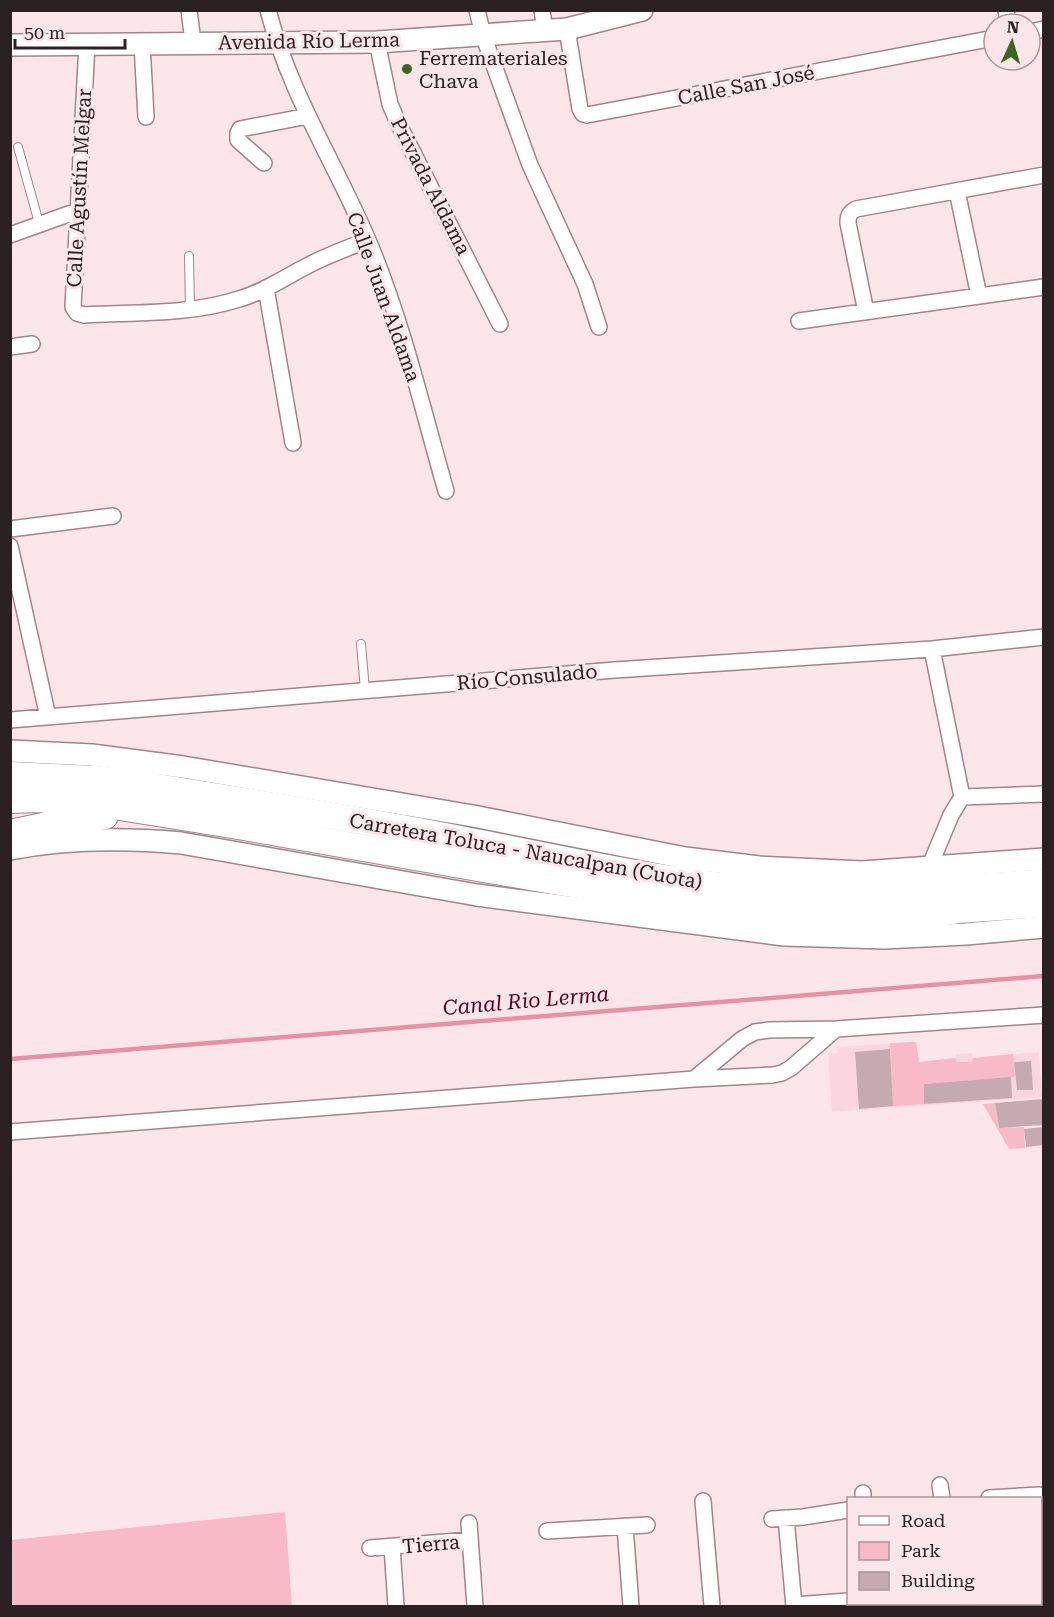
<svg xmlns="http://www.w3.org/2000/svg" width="1054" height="1617" font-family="'Roboto Serif',serif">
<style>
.built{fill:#fcd6de}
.green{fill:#f8bac7}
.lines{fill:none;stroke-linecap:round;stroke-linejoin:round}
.stream{stroke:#e891a5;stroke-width:4.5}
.building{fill:#c5aaaf}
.lane-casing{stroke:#a0858a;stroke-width:10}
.street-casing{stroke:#a0858a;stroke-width:18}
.secondary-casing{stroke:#a0858a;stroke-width:24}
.highway-casing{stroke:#a0858a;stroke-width:28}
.lane{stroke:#fff;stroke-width:8}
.street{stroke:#fff;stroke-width:15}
.secondary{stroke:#fff;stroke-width:21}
.highway{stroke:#fff;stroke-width:26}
.poi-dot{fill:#3c6522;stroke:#fde6ea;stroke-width:2}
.labels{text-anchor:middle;stroke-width:6;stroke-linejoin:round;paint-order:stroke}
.street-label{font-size:20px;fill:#2b2123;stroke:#fde6ea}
.poi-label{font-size:20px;fill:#2b2123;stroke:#fde6ea;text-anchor:start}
.water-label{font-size:21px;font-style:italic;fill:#520423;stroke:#fde6ea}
</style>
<rect width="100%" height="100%" fill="#fde6ea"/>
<path class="built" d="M916,1042L919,1062L956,1058V1054L972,1053L973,1058L1039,1052L1042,1097L832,1112L828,1054L838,1053L837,1047Z"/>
<path class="green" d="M916,1042L919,1062L956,1058V1062H972L973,1058L1013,1054L1015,1077L924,1084V1104L893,1106L890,1043Z
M995,1103L999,1128L1024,1127L1025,1148L1009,1149L983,1104Z
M285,1512L292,1606H11V1540Z"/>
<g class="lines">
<path class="stream" d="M10,1059L1044,976"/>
</g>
<path class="building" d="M890,1049L893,1106L859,1109L855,1052Z
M1031,1061L1033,1090H1017L1014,1062Z
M1011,1077L1012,1098L924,1104V1084Z
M1044,1099V1125L999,1128L995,1103Z
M1044,1127V1145L1026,1147L1024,1129Z"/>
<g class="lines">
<defs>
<path id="lane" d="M18,147L39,223
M189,256L190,309
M361,644L365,690"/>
<path id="street" d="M189,10L193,42
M268,10C289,92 335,163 368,240C402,320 422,407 446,491
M477,10L483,35L530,165L585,284L599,327
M542,10L545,31
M1006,10L1008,24
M567,29L580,109L583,114L587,115L994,38
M1030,32L1044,29
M377,42L390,104L398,123L500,324
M87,44L73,307L77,313L84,315C135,312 190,315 239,299C264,292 285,277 309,265C328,255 348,248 368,240
M142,44L146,117
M264,163L238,140V133L240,129L308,116
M957,191L979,296
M10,235L77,211
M266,288L293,443
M866,312L848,223C848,216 849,213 856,209L1044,175
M799,321L1044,287
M10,347L32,344
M10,529L113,516
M10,546L48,717
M10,720L615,670L932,649L1044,637
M962,797L1044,794
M929,868L951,815L962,797L932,649
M694,1079L742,1039L755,1032L769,1030L836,1029L1044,1015
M10,1132L694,1079L773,1075L782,1073L791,1068L836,1029
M940,1485L942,1498
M863,1493V1498
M989,1498L1039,1495
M703,1501L712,1606
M786,1518L794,1606
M772,1519L803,1517L848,1510
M469,1523L475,1606
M625,1526L631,1606
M547,1531L647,1525
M392,1547L396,1606
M370,1548L470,1540
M1029,1604L1030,1606
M794,1605L848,1601"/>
<path id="secondary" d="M10,45L377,42L567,29L642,10
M10,751L92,755L183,767L473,816L685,858L759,867L862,872L1044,859
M10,849C66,838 125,838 181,843L477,895L784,935L884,938L966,934L1044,927"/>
<path id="highway" d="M10,775L95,779L132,783C243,801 355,818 465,840C554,857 644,878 734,887C837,898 940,890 1044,882
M10,800L39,799L101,804L238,826L553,881L742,910L817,915L882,916L927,915L959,910L1044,904
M10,833L62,822L105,816"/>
</defs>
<use href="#lane" class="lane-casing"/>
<use href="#street" class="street-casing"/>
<use href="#secondary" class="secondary-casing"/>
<use href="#highway" class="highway-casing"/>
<use href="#lane" class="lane"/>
<use href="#street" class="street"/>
<use href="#secondary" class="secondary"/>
<use href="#highway" class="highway"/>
</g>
<circle class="poi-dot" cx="407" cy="69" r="6"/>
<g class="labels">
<g class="street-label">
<text transform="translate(309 41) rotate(-1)" y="7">Avenida Río Lerma</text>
<text transform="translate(746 85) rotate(-11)" y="7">Calle San José</text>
<text transform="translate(431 186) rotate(63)" y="7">Privada Aldama</text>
<text transform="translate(79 188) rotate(-87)" y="7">Calle Agustín Melgar</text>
<text transform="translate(384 297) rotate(70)" y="7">Calle Juan Aldama</text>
<text transform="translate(527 677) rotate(-5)" y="7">Río Consulado</text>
<text transform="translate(526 851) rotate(10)" y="7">Carretera Toluca - Naucalpan (Cuota)</text>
<text transform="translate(431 1544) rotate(-5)" y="7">Tierra</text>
</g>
<g class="poi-label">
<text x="419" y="65">Ferremateriales<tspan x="419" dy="23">Chava</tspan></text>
</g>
<g class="water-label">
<text transform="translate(526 1001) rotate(-5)" y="7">Canal Rio Lerma</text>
</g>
</g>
<rect width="1054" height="1617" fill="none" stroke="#2b2123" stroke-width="24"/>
<rect x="847" y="1497" width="195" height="108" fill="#fde6ea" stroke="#a9979a" stroke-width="1.5"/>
<rect x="859" y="1516" width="30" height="9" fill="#ffffff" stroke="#a9979a" stroke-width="1.5"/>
<text x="901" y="1527" font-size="18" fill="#2b2123">Road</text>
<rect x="859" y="1542" width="30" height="18" fill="#f8bac7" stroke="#a9979a" stroke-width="1.5"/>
<text x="901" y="1557" font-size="18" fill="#2b2123">Park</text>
<rect x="859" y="1572" width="30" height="18" fill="#c5aaaf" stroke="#a9979a" stroke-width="1.5"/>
<text x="901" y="1587" font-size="18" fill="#2b2123">Building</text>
<g transform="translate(1012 42) rotate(4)"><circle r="28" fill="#fde6ea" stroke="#a9979a" stroke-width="1.5"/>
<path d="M0-4.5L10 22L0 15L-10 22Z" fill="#3c6522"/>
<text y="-9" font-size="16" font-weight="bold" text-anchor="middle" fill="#2b2123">N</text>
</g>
<path d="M15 39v9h110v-9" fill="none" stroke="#2b2123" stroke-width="3"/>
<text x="24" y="39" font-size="18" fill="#2b2123" stroke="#fde6ea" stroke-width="4.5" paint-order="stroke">50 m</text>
</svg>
